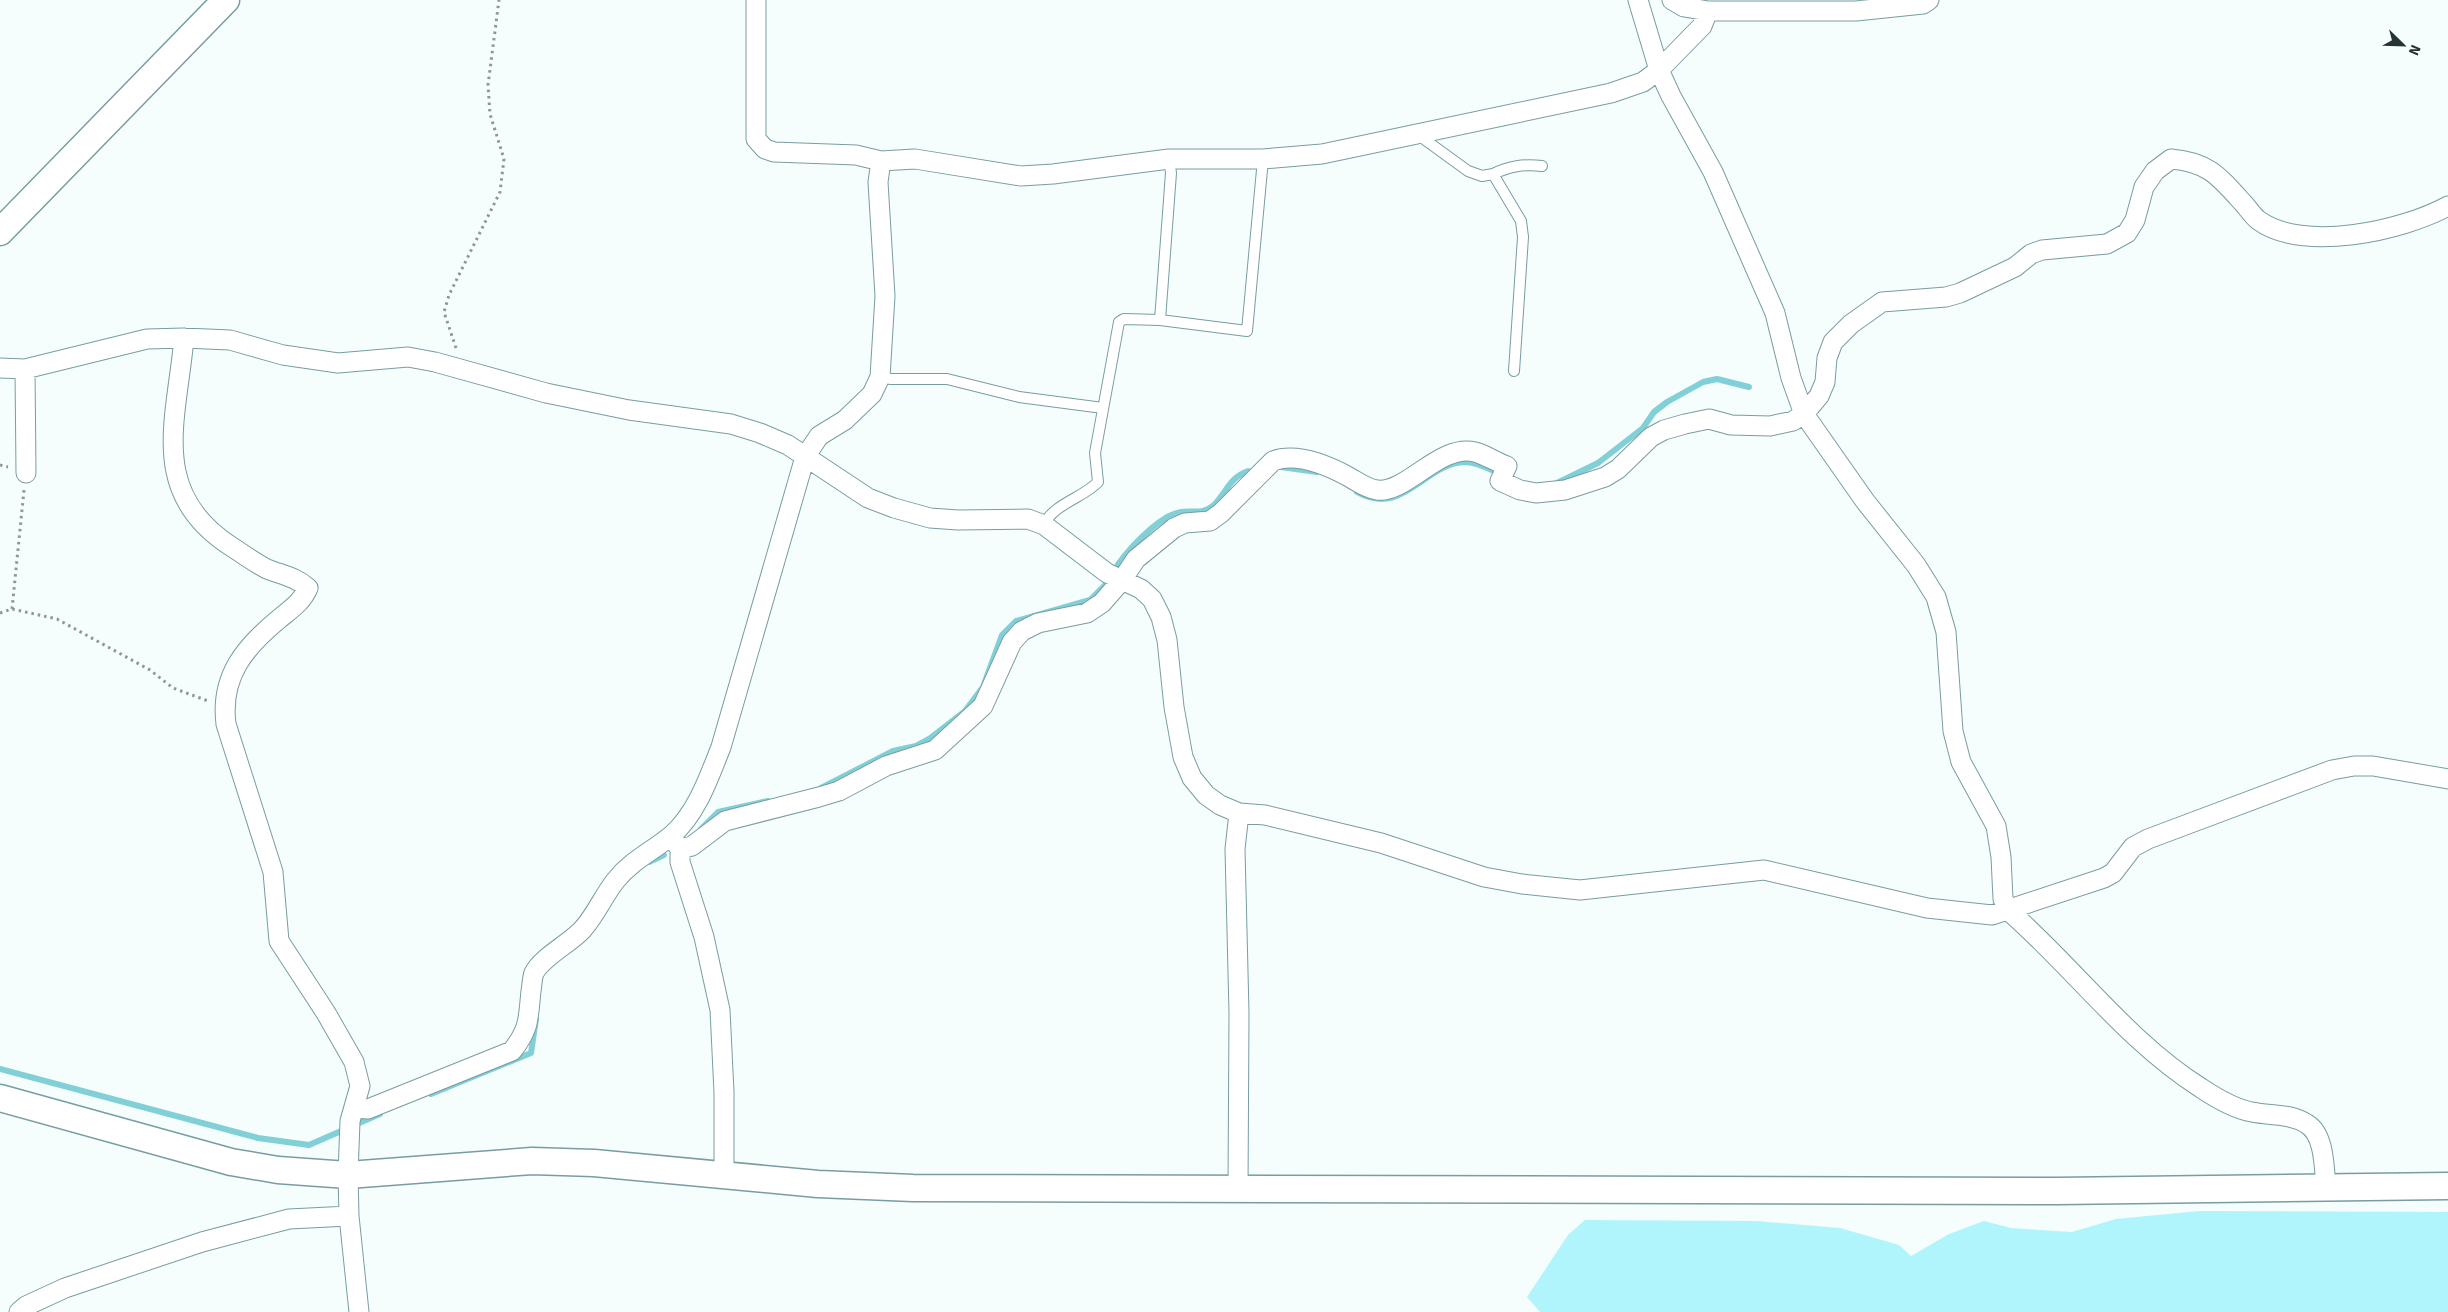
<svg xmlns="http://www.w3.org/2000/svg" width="2448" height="1312" font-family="Signika,sans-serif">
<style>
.green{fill:#b0f5fc}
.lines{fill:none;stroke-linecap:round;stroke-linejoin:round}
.stream{stroke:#81cfd7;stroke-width:6}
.lane-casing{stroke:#789da1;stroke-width:12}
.street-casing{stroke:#789da1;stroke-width:21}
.secondary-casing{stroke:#789da1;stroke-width:29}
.path{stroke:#8c9898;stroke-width:3;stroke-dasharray:2.5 4;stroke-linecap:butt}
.lane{stroke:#fff;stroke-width:10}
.street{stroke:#fff;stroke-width:19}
.secondary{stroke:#fff;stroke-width:26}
</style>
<rect width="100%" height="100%" fill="#f5fdfd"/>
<path class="green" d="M2199,1211L2448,1212V1312H1540L1527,1297L1568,1235L1585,1220L1756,1221L1840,1228L1899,1245L1911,1256L1949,1234L1984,1221L2011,1228L2072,1232L2116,1219Z"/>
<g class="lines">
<path class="stream" d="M1281,467L1317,472
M1557,483L1598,463L1643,428L1654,412L1667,402L1703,382L1717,379L1749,387
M1357,492C1403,518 1425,463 1465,462C1477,462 1491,470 1501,474
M1113,573C1123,554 1159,515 1181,512C1193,510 1203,515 1214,505C1226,493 1230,477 1248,471
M821,788L893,751L916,746L929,739L965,711L983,687L1002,635L1016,621L1090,600L1106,584
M701,829L718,812L768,801
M649,862L664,855
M0,1069L258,1138L309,1145L380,1114
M431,1094L531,1053L536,1019"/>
<defs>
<path id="lane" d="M1417,134L1468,171L1482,176L1493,174L1521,221L1523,237L1514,371
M1493,174C1510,166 1523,164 1542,166
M1160,320L1171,173L1169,159
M880,377L891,379H947L1019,397L1103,408
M1044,525C1053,504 1083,498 1098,482L1095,453L1119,322L1124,319L1160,320L1247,331L1263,159"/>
<path id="street" d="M756,0V139L765,149L774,152L856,155L881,161L915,159L1021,176L1053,174L1169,159H1263L1322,154L1611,93L1643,82L1659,70L1702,26L1708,11
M1638,0L1659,70L1671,96L1713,172L1775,313L1791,378L1804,414L1865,501L1916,565L1936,597L1946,632L1953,731L1961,762L1996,826L2001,857L2003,899L2009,911C2074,968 2128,1042 2201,1088C2216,1098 2234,1109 2252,1112C2271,1116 2290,1113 2307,1124C2325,1135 2324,1168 2326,1187
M1672,0L1684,7L1708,11H1856L1923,4L1929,0
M184,338C177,419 147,493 232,547C243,554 255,563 267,569C282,575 296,577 308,588C302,602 291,609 279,619C245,647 220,676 226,724L273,872L279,941L326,1013L354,1062L360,1086L350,1121L348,1175L349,1216L359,1312
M0,368L25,369L147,339L184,338L230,340L283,355L338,363L408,357L435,362L546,393L629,410L731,424L760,433L788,445L868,498L894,508L930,518L958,520L1028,519L1044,525L1107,573L1141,589L1152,599L1161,617L1167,640L1174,707L1183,757L1192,778L1206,795L1220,805L1239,813L1265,815L1381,843L1484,877L1522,884L1580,890L1764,870L1927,908L1992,915L2104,878L2113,873L2133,847L2148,839L2332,770L2354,766H2373L2448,779
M25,369L26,473
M673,839L680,849V862L704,937L720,1010L724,1092V1176
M680,849L692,846L725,821L819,797L839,791L886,766L935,750L983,706L1012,642L1022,631L1038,623L1087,613L1102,603L1122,580L1136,559L1174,528L1185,523L1210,521L1221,513L1273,461C1297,452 1327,465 1349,477C1358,482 1367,489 1377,490C1406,494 1440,443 1475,452C1486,455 1496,462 1507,466L1500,481L1520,490L1536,493L1565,490L1605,477L1618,469L1651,437L1664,430L1685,424L1709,419L1731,425L1770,426L1793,421L1804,414L1819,396L1825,382L1827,358L1833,342L1851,324L1882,302L1946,297L1960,293L2015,267L2031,254L2042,250L2107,244L2127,233L2135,220L2144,187L2155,171L2171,159C2208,162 2219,176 2243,203C2248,208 2252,215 2258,220C2303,253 2402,231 2448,206
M355,1108L368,1109L512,1051C530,1028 528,1019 531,991C532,986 532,978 534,973C542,957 569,944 582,930C596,915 603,896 616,880C632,860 653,851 672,835C697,813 709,777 721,747L805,457L819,436L845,420L872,394L880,377L885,296L878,182L881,161
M1238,1190L1239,1013L1235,849L1239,813
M19,1312L26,1306L65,1288L202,1242L289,1219L349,1216"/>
<path id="secondary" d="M0,232L226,0
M0,1098L231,1162L278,1170L348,1175L532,1161L594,1163L818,1184L913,1188L2058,1191L2448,1186"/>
</defs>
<use href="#lane" class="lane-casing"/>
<use href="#street" class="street-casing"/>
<use href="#secondary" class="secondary-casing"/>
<path class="path" d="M456,348L444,312L449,295L500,192L504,159L490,114L488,85L499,0
M0,465L8,467
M12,609L24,490
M0,613L12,609L57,619L150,670L173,688L208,701"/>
<use href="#lane" class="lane"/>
<use href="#street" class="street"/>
<use href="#secondary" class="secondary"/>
</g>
<g transform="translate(2403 45) rotate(113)" stroke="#f5fdfd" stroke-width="4" paint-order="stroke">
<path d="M0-4L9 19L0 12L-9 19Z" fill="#253536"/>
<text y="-8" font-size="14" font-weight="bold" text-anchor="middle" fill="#253536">N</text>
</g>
</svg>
